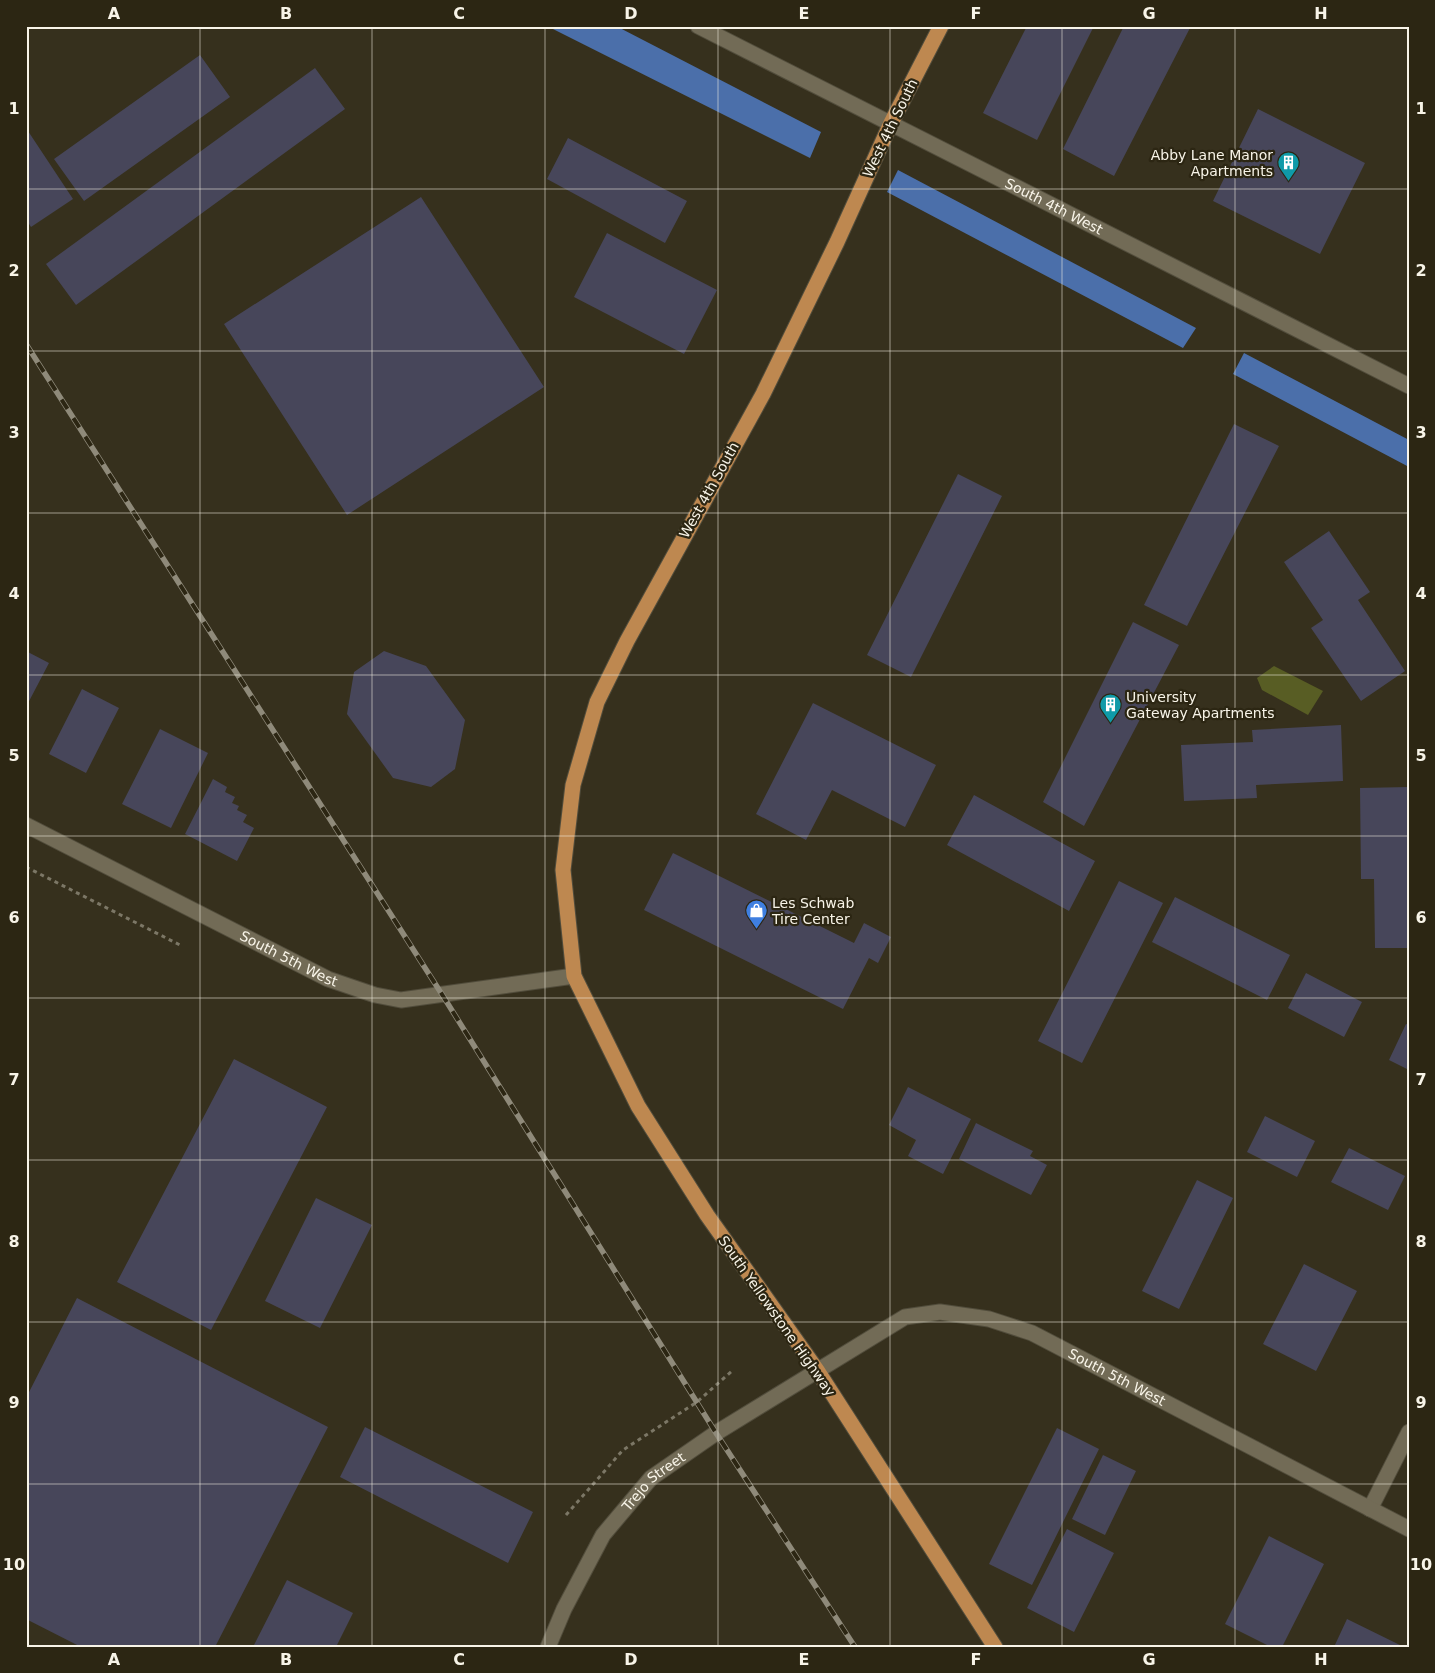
<svg xmlns="http://www.w3.org/2000/svg" width="1435" height="1673" font-family="'DejaVu Sans',sans-serif">
<style>
.green{fill:#585d24}
.water{fill:#4b6faa}
.building{fill:#47465a}
.lines{fill:none;stroke-linecap:round;stroke-linejoin:round}
.minor-casing{stroke:#524d3c;stroke-width:17}
.major-casing{stroke:#524d3c;stroke-width:17}
.path{stroke:#7c7766;stroke-width:3;stroke-dasharray:4 4;stroke-linecap:butt}
.minor{stroke:#726b56;stroke-width:15}
.major{stroke:#be8850;stroke-width:15}
.rail-casing{stroke:#8f8a7a;stroke-width:5.5}
.rail{stroke:#2c2613;stroke-width:4;stroke-dasharray:11;stroke-linecap:butt}
.grid{fill:none;stroke:#f8f4e8;stroke-width:1;stroke-opacity:0.55}
.labels{text-anchor:middle;stroke-width:4.5;stroke-linejoin:round;paint-order:stroke}
.street-label{font-size:14px;fill:#f8f4e8;stroke:#2c2613}
.poi-label{font-size:14px;fill:#f8f4e8;stroke:#2c2613;text-anchor:start}
.neatline{fill:none;stroke:#f8f4e8;stroke-width:2}
.grid-label{font-size:16px;text-anchor:middle;font-weight:bold;fill:#f8f4e8}
</style>
<rect width="100%" height="100%" fill="#36301d"/>
<path class="green" d="M1274,666L1323,691L1308,715L1262,690L1257,678Z"/>
<path class="water" d="M547,26H616L821,132L810,158Z
M898,170L1196,328L1183,348L887,192Z
M1244,353L1409,440V467L1233,374Z"/>
<path class="building" d="M1027,26H1094L1037,140L983,113Z
M1124,26H1191L1114,176L1063,149Z
M200,55L230,97L84,201L54,159Z
M315,68L345,109L76,305L46,264Z
M1258,109L1365,163L1320,254L1213,201Z
M26,128L73,199L31,227L26,219Z
M568,138L687,201L665,243L547,179Z
M421,197L544,387L347,515L224,324Z
M607,233L717,290L684,354L574,297Z
M1234,424L1279,446L1187,626L1144,605Z
M958,474L1002,496L911,677L867,655Z
M1329,531L1370,592L1358,600L1405,671L1361,701L1311,628L1323,620L1284,562Z
M1133,622L1179,645L1084,826L1043,802Z
M26,651L49,663L26,707Z
M384,651L426,666L465,720L455,769L431,787L393,778L347,714L354,672Z
M82,689L119,708L86,773L49,754Z
M813,703L936,765L905,827L832,790L806,840L756,814Z
M1341,725L1343,781L1256,785L1257,798L1184,801L1181,745L1253,742L1252,730Z
M160,729L208,753L171,828L122,804Z
M213,779L227,787L225,792L235,797L232,803L239,806L237,810L247,815L243,822L254,828L237,861L185,834Z
M1409,787V948H1375L1374,879H1361L1360,788Z
M974,795L1095,861L1069,911L947,845Z
M673,853L854,943L864,923L891,937L878,963L869,958L843,1009L644,910Z
M1119,881L1163,903L1082,1063L1038,1041Z
M1175,897L1290,955L1267,1000L1152,942Z
M1306,973L1362,1002L1344,1037L1288,1008Z
M1406,1024L1409,1025V1070L1389,1060Z
M234,1059L327,1107L211,1330L117,1282Z
M908,1087L971,1119L943,1174L908,1156L916,1140L889,1125Z
M1265,1116L1315,1141L1297,1177L1247,1152Z
M976,1123L1033,1151L1030,1156L1047,1165L1031,1195L959,1159Z
M1349,1148L1405,1176L1388,1210L1331,1182Z
M1197,1180L1233,1198L1179,1309L1142,1291Z
M316,1198L372,1225L320,1328L265,1301Z
M1304,1264L1357,1291L1316,1371L1263,1344Z
M77,1298L328,1427L215,1647H81L26,1619V1398Z
M365,1427L533,1512L508,1563L340,1477Z
M1057,1428L1099,1449L1032,1585L989,1564Z
M1103,1455L1136,1471L1105,1535L1072,1519Z
M1067,1529L1114,1553L1074,1632L1027,1608Z
M1269,1536L1324,1564L1282,1647H1271L1225,1624Z
M287,1580L353,1613L336,1647H253Z
M1347,1619L1404,1647H1334Z"/>
<g class="lines">
<defs>
<g id="minor">
<path id="s1" d="M698,26L1409,386"/>
<path id="s2" d="M26,825L328,979L375,995L401,1000L574,976"/>
<path d="M1370,1509L1409,1432"/>
<path id="s3" d="M548,1647L564,1609L603,1535L651,1478L716,1433L905,1317L940,1312L989,1319L1032,1333L1409,1529"/>
</g>
<path id="major" d="M941,26L891,123L837,242L763,394L627,641L597,702L573,785L563,870L574,976L638,1106L707,1215L817,1370L995,1647"/>
</defs>
<use href="#minor" class="minor-casing"/>
<use href="#major" class="major-casing"/>
<path class="path" d="M26,867L180,945
M566,1515L623,1450L697,1402L732,1371"/>
<use href="#minor" class="minor"/>
<use href="#major" class="major"/>
<defs>
<path id="rail" d="M26,344L443,996L716,1433L855,1647"/>
</defs>
<use href="#rail" class="rail-casing"/>
<use href="#rail" class="rail"/>
</g>
<path class="grid" d="M200,26V1647M372,26V1647M545,26V1647M718,26V1647M890,26V1647M1062,26V1647M1235,26V1647M26,189H1409M26,351H1409M26,513H1409M26,675H1409M26,836H1409M26,998H1409M26,1160H1409M26,1322H1409M26,1484H1409"/>
<defs>
<symbol id="building-pin" viewBox="-11 -11 22 30"><path d="M0 17L-7.5 6A9.5 9.5 0 1 1 7.5 6Z" fill="#0f9aa8" stroke="#2c2613"/><path d="M-4-6H4V6H1V3H-1V6H-4ZM-2.5-4.3h1.7v1.8h-1.7ZM.8-4.3h1.7v1.8H.8ZM-2.5-1h1.7V.8h-1.7ZM.8-1h1.7V.8H.8Z" fill="#fff"/></symbol>
<symbol id="shop-pin" viewBox="-11 -11 22 30"><path d="M0 17L-7.5 6A9.5 9.5 0 1 1 7.5 6Z" fill="#3f7fe0" stroke="#2c2613"/><path d="M-5-2.5h2.3a2.7 3.5 0 0 1 5.4 0H5L5.5 6h-11ZM-1.5-2.5h3a1.5 2.3 0 0 0-3 0Z" fill="#fff"/></symbol>
</defs>
<g fill-rule="evenodd">
<use href="#building-pin" x="1276" y="150" width="25" height="34"/>
<use href="#building-pin" x="1098" y="692" width="25" height="34"/>
<use href="#shop-pin" x="744" y="898" width="25" height="34"/>
</g>
<g class="labels">
<g class="street-label">
<text transform="translate(890 128) rotate(-64)" y="5">West 4th South</text>
<text dy="5" stroke="none"><textPath href="#s1" startOffset="399">South 4th West</textPath></text>
<text transform="translate(709 490) rotate(-61)" y="5">West 4th South</text>
<text dy="5" stroke="none"><textPath href="#s2" startOffset="295">South 5th West</textPath></text>
<text transform="translate(777 1316) rotate(55)" y="5">South Yellowstone Highway</text>
<text dy="5" stroke="none"><textPath href="#s3" startOffset="726">South 5th West</textPath></text>
<text dy="5" stroke="none"><textPath href="#s3" startOffset="199">Trejo Street</textPath></text>
</g>
<g class="poi-label">
<text x="1273" y="160" text-anchor="end">Abby Lane Manor<tspan x="1273" dy="16">Apartments</tspan></text>
<text x="1126" y="702">University<tspan x="1126" dy="16">Gateway Apartments</tspan></text>
<text x="772" y="908">Les Schwab<tspan x="772" dy="16">Tire Center</tspan></text>
</g>
</g>
<rect width="1435" height="1673" fill="none" stroke="#2c2613" stroke-width="55"/>
<rect x="28" y="28" width="1380" height="1618" class="neatline"/>
<g class="grid-label">
<text x="114" y="19">A</text>
<text x="286" y="19">B</text>
<text x="459" y="19">C</text>
<text x="631" y="19">D</text>
<text x="804" y="19">E</text>
<text x="976" y="19">F</text>
<text x="1149" y="19">G</text>
<text x="1321" y="19">H</text>
<text x="14" y="114">1</text>
<text x="1421" y="114">1</text>
<text x="14" y="276">2</text>
<text x="1421" y="276">2</text>
<text x="14" y="438">3</text>
<text x="1421" y="438">3</text>
<text x="14" y="599">4</text>
<text x="1421" y="599">4</text>
<text x="14" y="761">5</text>
<text x="1421" y="761">5</text>
<text x="14" y="923">6</text>
<text x="1421" y="923">6</text>
<text x="14" y="1085">7</text>
<text x="1421" y="1085">7</text>
<text x="14" y="1247">8</text>
<text x="1421" y="1247">8</text>
<text x="14" y="1408">9</text>
<text x="1421" y="1408">9</text>
<text x="14" y="1570">10</text>
<text x="1421" y="1570">10</text>
<text x="114" y="1665">A</text>
<text x="286" y="1665">B</text>
<text x="459" y="1665">C</text>
<text x="631" y="1665">D</text>
<text x="804" y="1665">E</text>
<text x="976" y="1665">F</text>
<text x="1149" y="1665">G</text>
<text x="1321" y="1665">H</text>
</g>
</svg>
